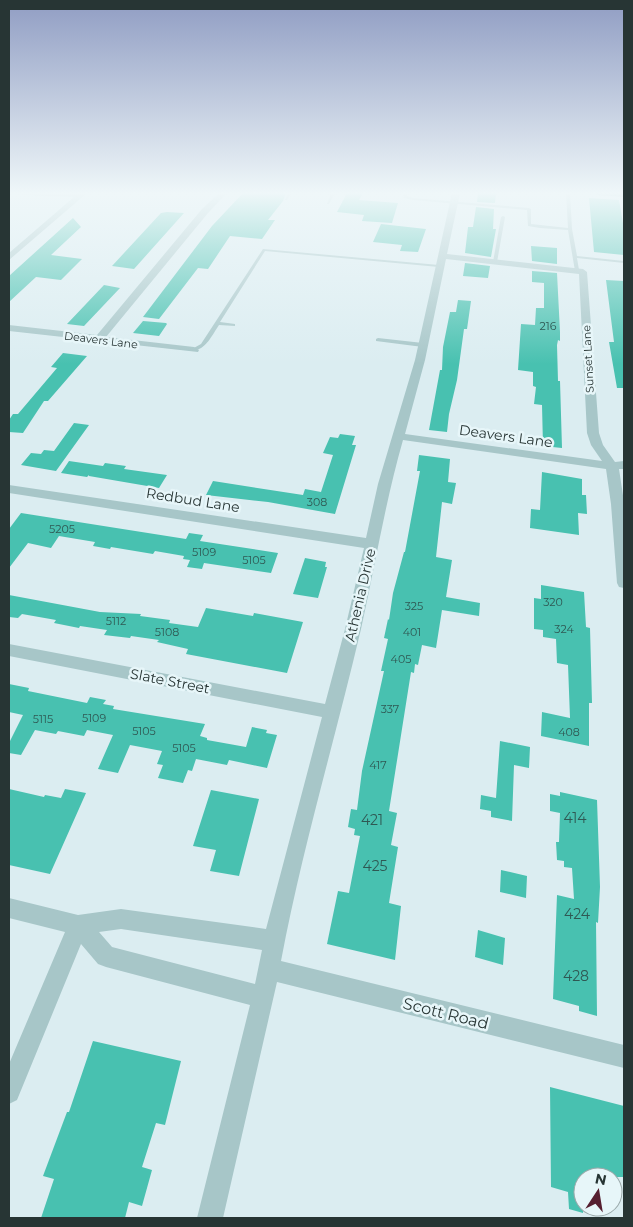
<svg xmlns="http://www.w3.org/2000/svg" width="633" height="1227" font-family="Montserrat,sans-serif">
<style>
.building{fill:#48c1b0}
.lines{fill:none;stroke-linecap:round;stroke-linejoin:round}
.lane{fill:#a7c6c8;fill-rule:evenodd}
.street{fill:#a7c6c8;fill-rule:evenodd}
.secondary{fill:#799c9b;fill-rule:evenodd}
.labels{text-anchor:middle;stroke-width:5;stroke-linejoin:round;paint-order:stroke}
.number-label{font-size:11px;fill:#2f5853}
.far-street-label{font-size:11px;fill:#273534;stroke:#e7f6f9}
.street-label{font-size:14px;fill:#273534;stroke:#e7f6f9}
.near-number-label{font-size:14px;fill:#2f5853}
.near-street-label{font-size:16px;fill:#273534;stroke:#e7f6f9}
</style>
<rect width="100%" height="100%" fill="#dbedf1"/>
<path class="building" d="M243,193H286L283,201L268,220H275L262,239L230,236L208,269L198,268L159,319L143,317L212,226Z
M347,193H363L359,200L398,203L392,223L362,221L364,215L337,212Z
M478,193H496L495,203L477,202Z
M589,198L619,200L624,229V255L594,252Z
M476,207L494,209L493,229H496L491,257L465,253L468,227H473Z
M167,212L184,213L134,269L112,266L161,213Z
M73,218L81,227L51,255L82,259L61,280L36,277L9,302V276Z
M381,224L426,229L418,252L400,251L402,245L373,242Z
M531,246L557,248V264L532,261Z
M465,263L490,266L488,278L463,276Z
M532,271L557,273L560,332V341L558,340L557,345L558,381H560L562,448L543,446L542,405L534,404L536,387L533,386V372L518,370L521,324L535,325L536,308H544V283L532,282Z
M606,280L624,281V388H617L609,342H614Z
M104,285L120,288L84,326L67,324Z
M458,300L471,301L467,329H464L457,380L449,414L447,432L429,430L440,370H442L443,347L450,312H456Z
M143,321L166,323L167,324L159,336L133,333Z
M63,353L87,356L48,401H44L23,433L9,432V420L13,414H18L57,368L51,367Z
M74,423L89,425L56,471L21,465L31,453L41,454L44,450L54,451Z
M340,434L355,436L352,445H356L335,514L268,502L206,495L213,481L303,495L305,489L321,492L333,455L323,453L330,437L338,438Z
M419,455L450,459L448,482L456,483L452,504L442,502L436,557L452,560L446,597L480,603L479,616L442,610L436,648L422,645L418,665L415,664L414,673L411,672L389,811L397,813L391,845L398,847L389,903L401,906L395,960L327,944L338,891L349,893L360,836L354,835L355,829L348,827L351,809L357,810L362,771L384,671H381L388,639L384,638L388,619L389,620L393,593L404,552H405L420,471H417Z
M69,461L103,466L105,463L126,466L124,469L167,475L159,488L89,476V475L87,477L61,473Z
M542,472L582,479V495H586L587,514L578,513L579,535L530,528L531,509L540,510Z
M21,513L186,539L189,533L203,535L200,541L278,553L271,573L204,563L202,569L187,567L190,560L183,559L184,556L155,551L153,554L111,547L110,549L93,546L95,542L59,536L51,548L28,543L9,568V529Z
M305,558L326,562L325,567H327L318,598L293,594Z
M541,585L584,592L586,627L590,628L592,703H589V746L541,736L542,712L570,718L568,665L557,663L556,639L543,637V630L534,629V598L541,599Z
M9,595L100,612L141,614L140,616L170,620L169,623L198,627L206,608L253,616L254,613L303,622L287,673L186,654L188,649L157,642L159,640L131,636L130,638L104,635L107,630L80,626L79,628L54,623L56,620L22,614L18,618L9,617Z
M9,684L29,688L28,691L87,703L90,697L106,700L103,704L114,706L113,709L205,724L200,736L207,738V740L246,747L252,727L267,730L266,733L277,735L267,768L229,760L227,765L196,759L192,771L188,770L183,783L158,778L163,765L157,764L162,751L130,745L118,773L98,769L113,735L87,730L84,736L58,731L56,734L35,730L21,755L9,753V743L23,715L9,712Z
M500,741L530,747L529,768L514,765L512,821L491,817V811L480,809L481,795L496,798Z
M9,789L44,797L45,795L61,798L65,789L86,793L50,874L9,865Z
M211,790L259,799L239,876L210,871L216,850L193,846Z
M560,792L597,800L600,887L598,923L596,922L597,1016L579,1011V1006L553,999L557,895L574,899L572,868L564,867V861L557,860L556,842H559L560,813L550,811V794L560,796Z
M501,870L527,876L526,898L500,892Z
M478,930L505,938L503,965L475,957Z
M93,1041L181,1061L165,1125L156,1123L142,1167L152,1170L142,1206L129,1202L125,1218H41L54,1179L43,1176L67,1112H69Z
M550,1087L624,1106V1177H583V1213L569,1209L568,1192L551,1187Z"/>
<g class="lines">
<path class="lane" d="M288,193H292L287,200H285Z
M331,193H335L329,204H327Z
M403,193H407V196L413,198L529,208L531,209V224L568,228L566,193H570L572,229L577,256L624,261V263L577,258L579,270L575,271L568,230L540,228L528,226L527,210L413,200L404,198Z
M503,216L505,217L497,262L495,263L493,262L501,217Z
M263,249L439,265L441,266L439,267L265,251L220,322L235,324V326L219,325C212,335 206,350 192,351V349L201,344Z
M378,338L423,343L426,345L423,347L376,341V339Z"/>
<path class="street" d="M20,193H87L9,260V253L74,197L24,195Z
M219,193H227L208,213L106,337L194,347L199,350L198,352L9,331V325L97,335L202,209Z
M452,193H460L447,254L583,269L587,272L599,433L603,445L615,462L624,461V469H619L624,502V588L619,587L617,583L611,504L606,469L403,440C385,503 375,566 361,629C335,740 302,849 281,961L624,1045V1068L277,982L223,1218H197L250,1005L106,967L98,964L81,944L17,1100L9,1104V1064L65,932L9,918V898L78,915L121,909L266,929L322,717L9,656V644L325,704L345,629L364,548L9,493V485L366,538L378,484L415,360ZM446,259L579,274L587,433L591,445L602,461L405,434L425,360ZM121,929L262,950L255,984L112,947L99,932Z"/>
<path class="secondary" d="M593,193H624V197L597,195Z"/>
</g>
<linearGradient id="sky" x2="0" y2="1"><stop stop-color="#909dc3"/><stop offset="0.53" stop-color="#eff7f9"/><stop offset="1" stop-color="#eff7f9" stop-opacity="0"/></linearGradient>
<rect width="633" height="364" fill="url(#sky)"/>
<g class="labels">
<g class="number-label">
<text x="548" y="330">216</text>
<text x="317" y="506">308</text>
<text x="62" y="533">5205</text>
<text x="204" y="556">5109</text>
<text x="254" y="564">5105</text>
<text x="553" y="606">320</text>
<text x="414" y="610">325</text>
<text x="116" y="625">5112</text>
<text x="564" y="633">324</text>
<text x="167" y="636">5108</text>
<text x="412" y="636">401</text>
<text x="401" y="663">405</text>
<text x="390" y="713">337</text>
<text x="94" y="722">5109</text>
<text x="43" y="723">5115</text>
<text x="144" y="735">5105</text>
<text x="569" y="736">408</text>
<text x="184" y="752">5105</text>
<text x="378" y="769">417</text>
</g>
<g class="far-street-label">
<text transform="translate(101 340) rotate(7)" y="4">Deavers Lane</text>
<text transform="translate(588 359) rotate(-93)" y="4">Sunset Lane</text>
</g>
<g class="street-label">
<text transform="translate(506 436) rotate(8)" y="5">Deavers Lane</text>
<text transform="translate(193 500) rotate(9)" y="5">Redbud Lane</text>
<text transform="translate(360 595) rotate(-77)" y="5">Athenia Drive</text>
<text transform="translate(170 681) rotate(11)" y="5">Slate Street</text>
</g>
<g class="near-number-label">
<text x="575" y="823">414</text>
<text x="372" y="825">421</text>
<text x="375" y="871">425</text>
<text x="577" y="919">424</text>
<text x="576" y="981">428</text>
</g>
<g class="near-street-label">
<text transform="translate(446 1013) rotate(14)" y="6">Scott Road</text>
</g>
</g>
<rect width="633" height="1227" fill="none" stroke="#273534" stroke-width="20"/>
<g transform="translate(598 1192) rotate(12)"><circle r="24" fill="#e7f6f9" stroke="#9aa9aa"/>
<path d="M0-4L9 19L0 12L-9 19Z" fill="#551f30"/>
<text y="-8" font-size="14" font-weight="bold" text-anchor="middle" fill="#273534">N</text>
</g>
</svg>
